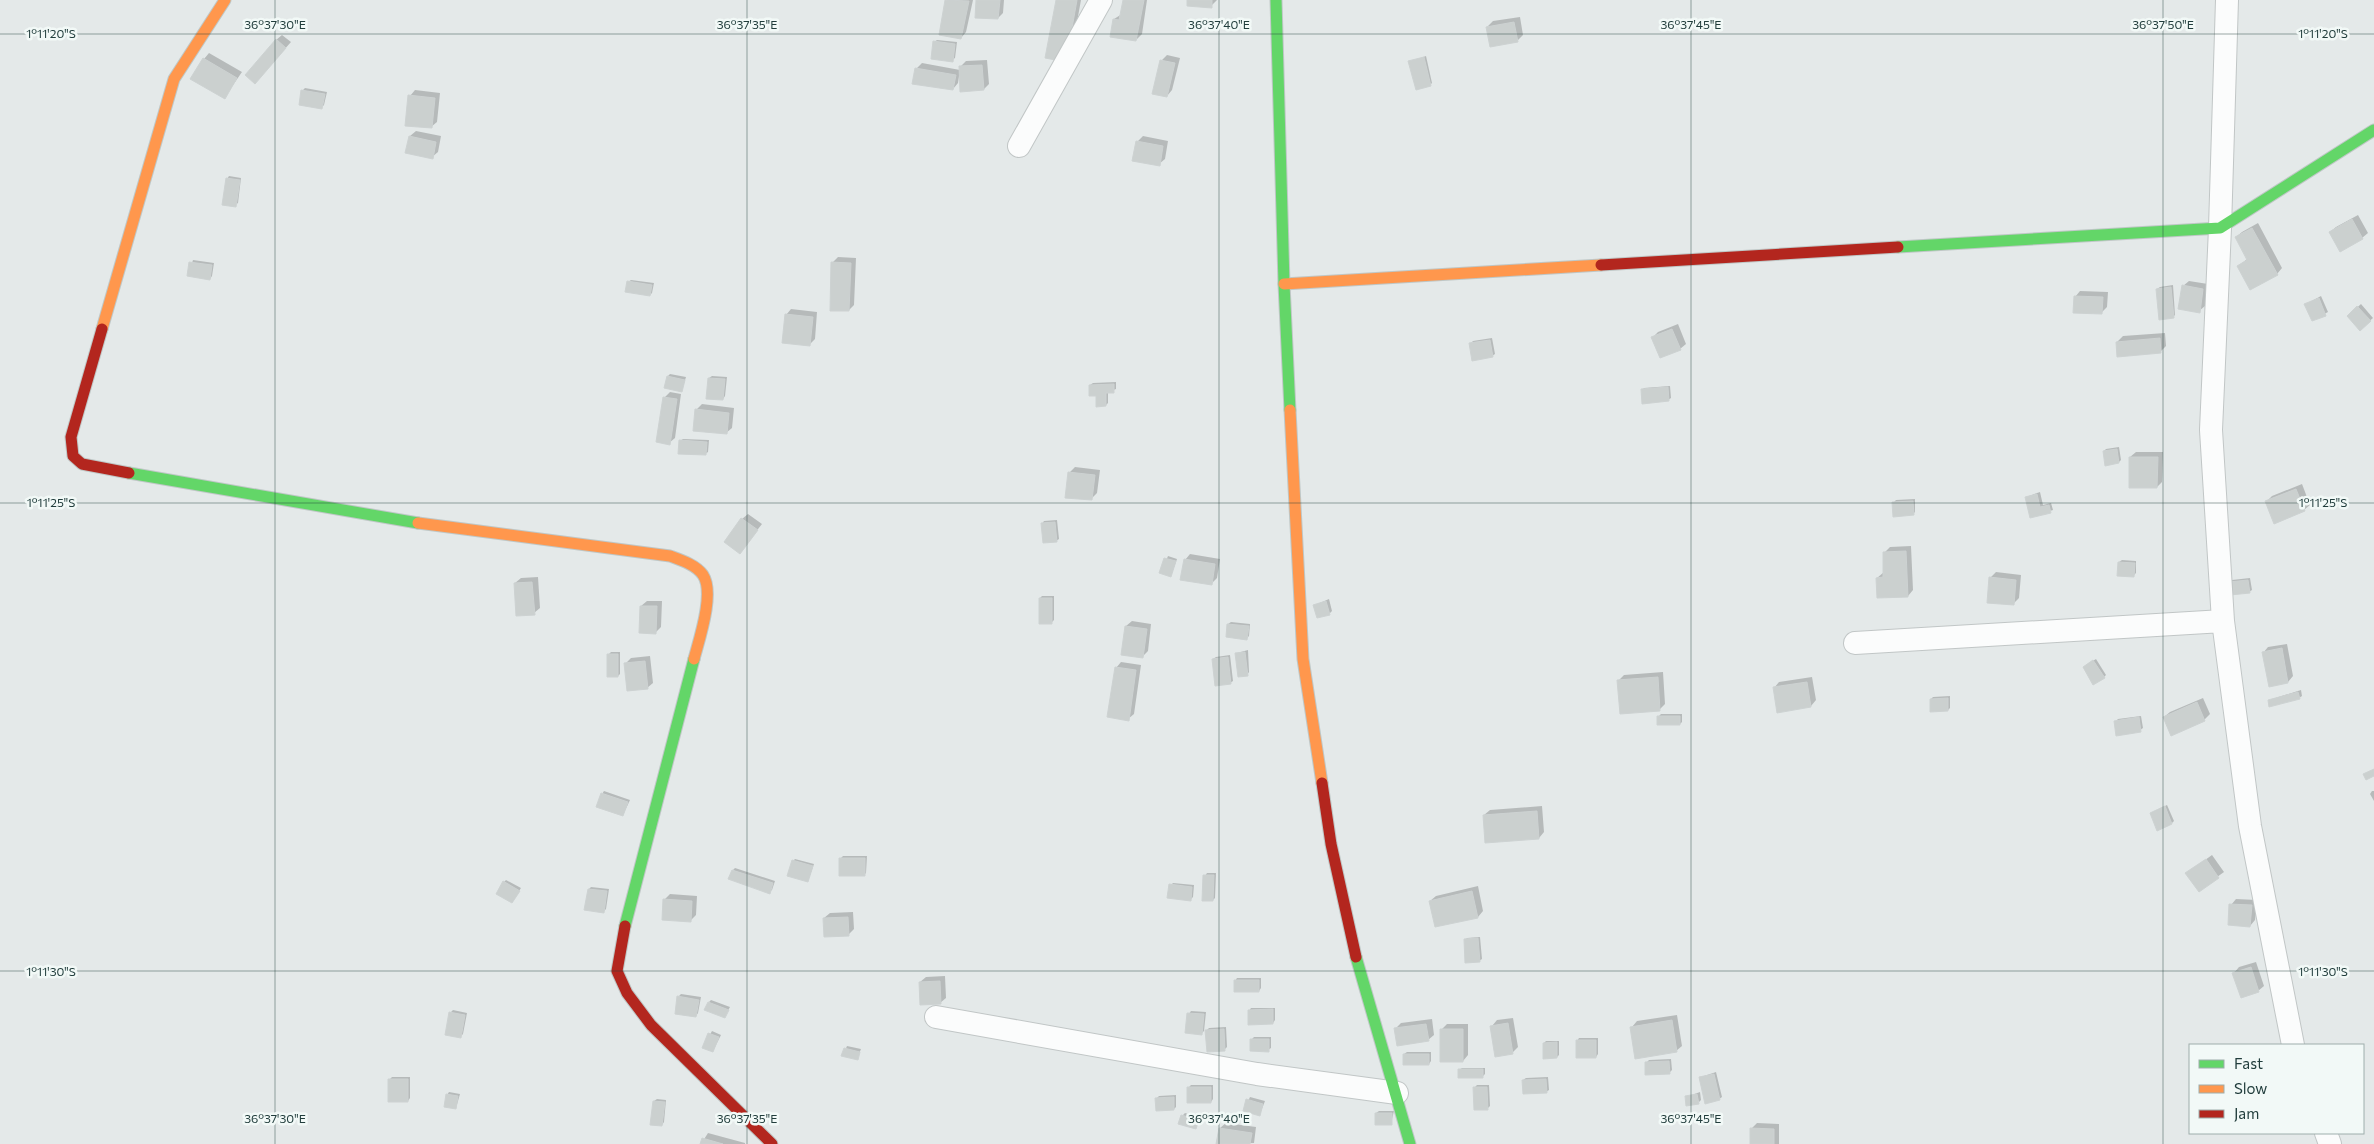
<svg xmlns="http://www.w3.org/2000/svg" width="2374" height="1144" font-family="Commissioner,sans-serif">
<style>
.shadow{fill:#0003}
.building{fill:#cbd0cf;stroke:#cdd2d2}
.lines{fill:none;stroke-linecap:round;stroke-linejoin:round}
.street-casing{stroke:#c1c6c6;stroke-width:24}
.fast-casing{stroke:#bfc7c6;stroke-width:13}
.slow-casing{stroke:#bfc7c6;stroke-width:13}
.jam-casing{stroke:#bfc7c6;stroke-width:13}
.street{stroke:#fbfcfc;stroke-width:22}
.fast{stroke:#63d668;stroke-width:11}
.slow{stroke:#ff974d;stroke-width:11}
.jam{stroke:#b3261e;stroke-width:11}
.ticks{fill:none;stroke:#213d3c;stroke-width:1;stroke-opacity:0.45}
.ticks-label{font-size:12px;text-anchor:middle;fill:#213d3c;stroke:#f2f9f7;stroke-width:5;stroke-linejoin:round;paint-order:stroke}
</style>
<rect width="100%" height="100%" fill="#e4e9e9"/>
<path class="shadow" d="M947,0H973L966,32L961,38L940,34Z
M977,0H1004L1003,13L998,18Z
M1058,0H1081L1071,55Z
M1124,0H1147L1142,34L1136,40L1114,19L1122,14Z
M1188,0H1217L1211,6Z
M1520,17L1523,35L1517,41L1487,27L1493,21Z
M282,35L291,42L260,77L276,40Z
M937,40L957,42L955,58L952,60L934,42Z
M209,53L242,72L224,98L204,59Z
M1167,55L1180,58L1172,90L1167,96L1161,61Z
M1426,56L1432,83L1430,85L1410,62Z
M987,60L989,84L984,89L959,76L958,83L953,89L916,69L922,63L960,70V67L966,61Z
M305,88L327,92L324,105L322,107L302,91Z
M415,90L440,93L437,122L431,127L410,96Z
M416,131L441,136L438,152L432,157L407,152L410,136Z
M1143,136L1168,141L1165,159L1159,164L1137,142Z
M229,176L241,178L238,203L235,205L227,179Z
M2358,215L2368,233L2362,238L2330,232L2336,227Z
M2258,223L2282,268L2277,274L2239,266L2248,258L2236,237L2242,232Z
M838,257L856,258L854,305L849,310L832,263Z
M193,260L214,263L212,276L210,279L188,275Z
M631,280L654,283L652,293L650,295L628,282Z
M2189,281L2208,284L2205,306L2199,311L2183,286Z
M2173,285L2175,315L2173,317L2157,289L2160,287Z
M2080,291L2108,292L2107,307L2102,312L2075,297Z
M2321,296L2328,312L2313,320L2306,304Z
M2361,304L2373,318L2360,329L2348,316Z
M791,309L817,312L815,339L809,345L786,315Z
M1678,324L1686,344L1680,349L1653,337L1658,332Z
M2165,333L2166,346L2160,352L2117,342L2123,336Z
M1492,338L1495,354L1492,356L1471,343L1473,341Z
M670,374L686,377L682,390L668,376Z
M712,376L727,377L725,396L723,399L709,378Z
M1116,382V389L1108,392V403L1106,405L1090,385L1093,383Z
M1670,386L1671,398L1668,400L1642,390L1644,388Z
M670,392L681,394L675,438L669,443L664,398Z
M702,404L734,408L732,428L726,433L696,410Z
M683,439L709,440L708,452L705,454L680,441Z
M2119,447L2121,460L2119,462L2104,451L2106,449Z
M2136,452H2163L2162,482L2157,487L2130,457Z
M1075,467L1100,470L1097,493L1091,499L1069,473Z
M2302,484L2310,505L2304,510L2266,502L2272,496Z
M2040,492L2043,505L2051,503L2053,510L2031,517L2026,497Z
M1915,499V512L1913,514L1893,503L1896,500Z
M748,514L762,524L740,552L742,519Z
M1057,520L1059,539L1056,541L1042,524L1044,521Z
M1911,546L1913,590L1908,596L1877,578L1884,572V553L1890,547Z
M1190,554L1220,559L1217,578L1212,583L1185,560Z
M1168,556L1177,559L1171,576L1161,573Z
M2122,560L2136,561V573L2133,576L2119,562Z
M1996,572L2021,575L2019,598L2013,604L1990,578Z
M538,577L540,608L534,613L515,583L521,578Z
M2250,578L2252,590L2249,592L2230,582L2232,580Z
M1042,596H1054V620L1051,623L1040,598Z
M1329,599L1332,611L1329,614L1315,605Z
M647,601H662L661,627L656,632L641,606Z
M1132,621L1151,624L1148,651L1142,657L1126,626Z
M1231,622L1250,624L1249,636L1247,638L1228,624Z
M2287,644L2293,676L2288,682L2270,685L2263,653L2268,647Z
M1248,650L1249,672L1247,675L1237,653Z
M611,652H620V674L618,676L609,654Z
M1230,655L1233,681L1230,683L1213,659L1216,657Z
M650,656L653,683L647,688L625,664L631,658Z
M2096,659L2106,675L2104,677L2086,665Z
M1121,662L1141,665L1134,714L1128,719L1116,668Z
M1663,672L1665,704L1660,709L1618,681L1624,675Z
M1812,677L1816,700L1811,706L1774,688L1779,682Z
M2301,690L2302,696L2299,698L2269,700Z
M1950,696V708L1948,710L1931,699L1933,697Z
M2203,698L2210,714L2204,720L2164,717L2170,712Z
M1661,714H1682V722L1680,724L1659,716Z
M2141,716L2143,728L2140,730L2115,722L2118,719Z
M604,791L630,800L623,815L602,794Z
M2372,791H2374V801L2370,794Z
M2167,805L2174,821L2172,823L2151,813Z
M1542,806L1544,832L1539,838L1484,815L1490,810Z
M2212,855L2224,872L2199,890L2187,873Z
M843,856H867L866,873L864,875L841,858Z
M795,859L814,864L808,881L793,861Z
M735,868L775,881L772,890L769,892L733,870Z
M1207,873H1216L1215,898L1213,900L1205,876Z
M506,880L521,888L512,902L504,882Z
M1173,883L1194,885L1193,897L1190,900L1171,885Z
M1478,886L1483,911L1478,917L1430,901L1436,896Z
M591,887L609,889L606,909L603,912L586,909L589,889Z
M670,894L697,896L696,915L690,921L664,900Z
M2236,899L2257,900L2255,920L2250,926L2231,905Z
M853,912L854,929L848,935L824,918L830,913Z
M1480,937L1482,959L1479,961L1465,940L1467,938Z
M2256,962L2264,986L2258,991L2234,973L2239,967Z
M945,976L946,998L940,1003L920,982L926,977Z
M1237,978H1261V988L1259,991L1235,981Z
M681,994L701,997L698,1013L696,1016L678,997Z
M711,1000L730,1007L725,1016L709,1002Z
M1251,1008H1275V1020L1273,1023L1249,1011Z
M453,1010L467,1013L463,1034L461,1036L450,1013Z
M1191,1011L1206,1012L1204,1031L1202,1033L1189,1014Z
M1677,1015L1682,1046L1676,1051L1632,1027L1637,1021Z
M1513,1018L1518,1047L1512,1053L1492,1026L1497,1020Z
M1432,1019L1434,1035L1428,1040L1395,1029L1401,1023Z
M1447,1024H1468V1055L1463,1061L1441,1030Z
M1226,1027L1227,1047L1225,1049L1207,1030L1209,1028Z
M712,1031L721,1035L713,1051L703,1047Z
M1254,1037H1271V1048L1268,1050L1251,1040Z
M1579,1038H1598V1054L1596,1057L1577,1041Z
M1546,1041H1559V1055L1557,1057L1544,1043Z
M847,1046L861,1049L857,1059L843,1055Z
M1407,1052H1431V1061L1429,1064L1404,1054Z
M1671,1059L1672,1070L1669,1073L1646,1063L1649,1060Z
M1462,1068H1485V1074L1482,1077L1459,1070Z
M1716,1072L1722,1097L1719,1099L1701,1077Z
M392,1077H410V1098L408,1101L389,1080Z
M1548,1077L1549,1090L1546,1092L1523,1080L1526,1078Z
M1191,1085H1213V1099L1211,1102L1188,1088Z
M1477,1085H1489L1490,1106L1488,1108L1474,1088Z
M449,1092L460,1094L456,1108L447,1095Z
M1700,1092L1701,1100L1698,1103L1686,1097Z
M1176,1095V1107L1174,1109L1157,1098L1159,1096Z
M1250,1097L1265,1101L1260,1114L1244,1110Z
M657,1099L666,1100L664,1122L662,1125L654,1101Z
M1379,1111H1394L1391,1123L1376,1113Z
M1185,1113L1200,1118L1195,1128L1182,1116Z
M1226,1123L1256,1127L1254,1143L1218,1144L1220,1128Z
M1757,1123L1779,1124V1144H1751L1752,1128Z
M708,1133L745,1143V1144H701Z"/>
<path class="building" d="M945,0L969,1L961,39L939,35Z
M976,0H1000L998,19L975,18Z
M1056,0H1077L1066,62L1045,58Z
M1123,0H1144L1136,41L1110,37L1113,19L1119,20Z
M1187,0H1212V8L1187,6Z
M1514,22L1518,42L1490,47L1486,27Z
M276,39L286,48L255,84L245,75Z
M933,41L955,44L953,62L931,59Z
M1424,57L1431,86L1416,90L1408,61Z
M203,58L237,78L225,99L190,79Z
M1160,60L1175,63L1167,97L1152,94Z
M982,65L984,90L960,92L959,66Z
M915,68L956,75L953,90L912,84Z
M301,90L325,94L322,109L299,105Z
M408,95L435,98L432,128L405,126Z
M409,136L436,142L433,159L405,153Z
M1136,141L1163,146L1160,166L1132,161Z
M226,178L240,180L236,207L222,205Z
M2352,219L2363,239L2340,252L2329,232Z
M2252,228L2278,275L2250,290L2237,266L2247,260L2235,237Z
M189,262L212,265L210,280L187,276Z
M831,262L851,263L849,311H830Z
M627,281L652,285L650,296L625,292Z
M2182,285L2203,289L2200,313L2178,309Z
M2171,287L2174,318L2159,320L2156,289Z
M2074,296L2103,297L2102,314L2073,313Z
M2319,298L2326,316L2312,321L2304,304Z
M2357,306L2371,321L2360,331L2347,316Z
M785,314L813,317L810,346L782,343Z
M1672,329L1681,350L1660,358L1651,337Z
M2160,338L2161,353L2117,357L2116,342Z
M1490,340L1493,357L1472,361L1469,343Z
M667,376L685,380L682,392L664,388Z
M708,378L725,379L723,400L706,399Z
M1114,384V393H1106V406L1096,407V396H1089V385Z
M1668,387L1669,401L1642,404L1641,389Z
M663,397L677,399L670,445L656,442Z
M695,409L729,413L727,434L693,431Z
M679,440L707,442L706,455L678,454Z
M2117,449L2119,463L2105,466L2103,451Z
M2129,457H2158L2157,488H2129Z
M1068,472L1095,475L1092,500L1065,498Z
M2296,489L2305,511L2274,524L2265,501Z
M2037,494L2040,507L2049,505L2051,513L2030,518L2025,497Z
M1913,501L1914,515L1893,517L1892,502Z
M741,518L758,530L740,554L724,542Z
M1055,522L1057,542L1043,543L1041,523Z
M1906,551L1908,597L1877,598L1876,578L1883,577V552Z
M1164,558L1176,561L1171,577L1159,573Z
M1184,559L1215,564L1212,585L1180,580Z
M2118,562L2135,563L2134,577L2117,576Z
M1989,577L2016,580L2014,605L1987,603Z
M2248,580L2250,593L2230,595L2229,582Z
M532,582L535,615L516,616L514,583Z
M1039,598H1052V624H1039Z
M1326,601L1330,615L1317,618L1313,605Z
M640,606H657L656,634L639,633Z
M1227,624L1249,626L1247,640L1226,637Z
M1125,626L1147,629L1143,658L1121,655Z
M2282,648L2288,683L2269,687L2262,652Z
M1245,652L1248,676L1238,677L1235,653Z
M607,654H618V677H607Z
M1228,657L1231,684L1215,686L1212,659Z
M2093,660L2105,678L2093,685L2083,667Z
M645,661L648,689L627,691L624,663Z
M1115,667L1136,670L1129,721L1107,717Z
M1658,677L1660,711L1620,714L1617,680Z
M1807,682L1811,707L1777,713L1773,687Z
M2298,692L2300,699L2269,707L2268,700Z
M1948,698V711L1930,712V699Z
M2197,702L2205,721L2171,736L2163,717Z
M1657,716H1680V725H1657Z
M2139,717L2141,732L2116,736L2114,721Z
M2374,769V776L2366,780L2363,774Z
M601,793L628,802L623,816L596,807Z
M2165,806L2172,824L2157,831L2150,813Z
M1537,811L1539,839L1485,843L1483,815Z
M839,858H865V876H839Z
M2206,859L2219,878L2199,892L2185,873Z
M792,860L813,866L808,882L787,876Z
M732,870L773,883L770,894L728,879Z
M1203,875H1214L1213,901H1202Z
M503,881L520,891L512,903L496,894Z
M1169,884L1192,887L1191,901L1167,898Z
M588,889L607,891L604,913L584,910Z
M1472,891L1478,918L1435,927L1429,901Z
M663,899L692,901L691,922L662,920Z
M2229,904L2252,905L2250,927L2228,925Z
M848,917L849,936L824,937L823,918Z
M1478,938L1480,962L1465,963L1464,939Z
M2251,967L2259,992L2241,998L2232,973Z
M1234,980H1259V992H1234Z
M940,981L941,1004L920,1005L919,982Z
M677,996L699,1000L696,1017L675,1014Z
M708,1002L729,1010L725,1018L704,1010Z
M1273,1009V1024L1248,1025V1010Z
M449,1012L465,1015L461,1038L445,1035Z
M1187,1013L1204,1014L1202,1035L1185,1033Z
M1672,1020L1677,1052L1635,1059L1630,1027Z
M1508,1023L1513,1054L1495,1057L1490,1026Z
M1426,1024L1429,1041L1397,1046L1394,1028Z
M1224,1029L1225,1051L1207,1052L1205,1030Z
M1440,1029H1463V1062H1440Z
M708,1033L719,1037L713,1052L702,1048Z
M1250,1039H1269V1052L1250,1051Z
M1576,1040H1596V1058H1576Z
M1557,1042V1058L1543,1059V1043Z
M844,1048L860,1052L858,1060L841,1056Z
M1403,1054H1429V1065H1403Z
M1669,1061L1670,1074L1645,1075V1062Z
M1458,1069H1483V1078H1458Z
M1714,1074L1720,1100L1705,1104L1699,1077Z
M388,1079H408V1102H388Z
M1546,1079L1547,1093L1523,1094L1522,1080Z
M1187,1087H1211V1103H1187Z
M1473,1087H1487L1488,1110H1474Z
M446,1094L458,1096L456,1109L444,1107Z
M1697,1094L1699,1104L1686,1106L1685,1096Z
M1174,1097V1110L1156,1111L1155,1098Z
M1246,1099L1263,1104L1260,1116L1243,1111Z
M653,1101L665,1102L662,1126L650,1125Z
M1375,1113H1392V1125H1375Z
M1181,1115L1199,1120L1196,1129L1178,1124Z
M1219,1128L1252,1133L1250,1144H1216Z
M1750,1128L1774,1129V1144H1750Z
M702,1138L723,1144H700Z"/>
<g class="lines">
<defs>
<path id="street" d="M2227,0L2220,228L2211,430L2223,621L2250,826L2293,1045
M1019,146L1101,0
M1855,643L2223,621
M936,1017L1257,1074L1397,1093
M2326,1133L2330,1144"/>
<path id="fast" d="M1276,0L1284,284L1290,410
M1898,247L2220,228L2374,130
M129,473L418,523
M625,926L694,659
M1356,957L1410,1144"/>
<path id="slow" d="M1284,284L1601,265
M102,329L174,79L225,0
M1290,410L1303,659L1322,783
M418,523L670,556C681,560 696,565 703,575C715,593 699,640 694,659"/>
<path id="jam" d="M1601,265L1898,247
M102,329L71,437L73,456L82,464L129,473
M1322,783L1331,844L1356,957
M625,926L617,971L627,993L651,1025L772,1144"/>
</defs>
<use href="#street" class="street-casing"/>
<use href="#fast" class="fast-casing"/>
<use href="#slow" class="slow-casing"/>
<use href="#jam" class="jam-casing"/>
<use href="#street" class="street"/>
<use href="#fast" class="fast"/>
<use href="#slow" class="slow"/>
<use href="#jam" class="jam"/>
</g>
<path class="ticks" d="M275,0V1144M747,0V1144M1219,0V1144M1691,0V1144M2163,0V1144M0,34H2374M0,503H2374M0,971H2374"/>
<g class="ticks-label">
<text x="275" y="29">36°37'30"E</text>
<text x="747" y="29">36°37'35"E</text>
<text x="1219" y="29">36°37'40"E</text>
<text x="1691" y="29">36°37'45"E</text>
<text x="2163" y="29">36°37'50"E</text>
<text x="51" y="38">1°11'20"S</text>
<text x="2323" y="38">1°11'20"S</text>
<text x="51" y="507">1°11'25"S</text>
<text x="2323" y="507">1°11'25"S</text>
<text x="51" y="976">1°11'30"S</text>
<text x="2323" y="976">1°11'30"S</text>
<text x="275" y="1123">36°37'30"E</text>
<text x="747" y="1123">36°37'35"E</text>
<text x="1219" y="1123">36°37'40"E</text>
<text x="1691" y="1123">36°37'45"E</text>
</g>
<rect x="2189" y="1044" width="175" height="90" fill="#f2f9f7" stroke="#9eaeac"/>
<rect x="2199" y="1060" width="25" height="8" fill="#63d668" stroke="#9eaeac"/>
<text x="2234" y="1069" font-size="15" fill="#213d3c">Fast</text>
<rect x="2199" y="1085" width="25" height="8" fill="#ff974d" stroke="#9eaeac"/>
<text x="2234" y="1094" font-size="15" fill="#213d3c">Slow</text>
<rect x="2199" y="1110" width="25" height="8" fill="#b3261e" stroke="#9eaeac"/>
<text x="2234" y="1119" font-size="15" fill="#213d3c">Jam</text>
</svg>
